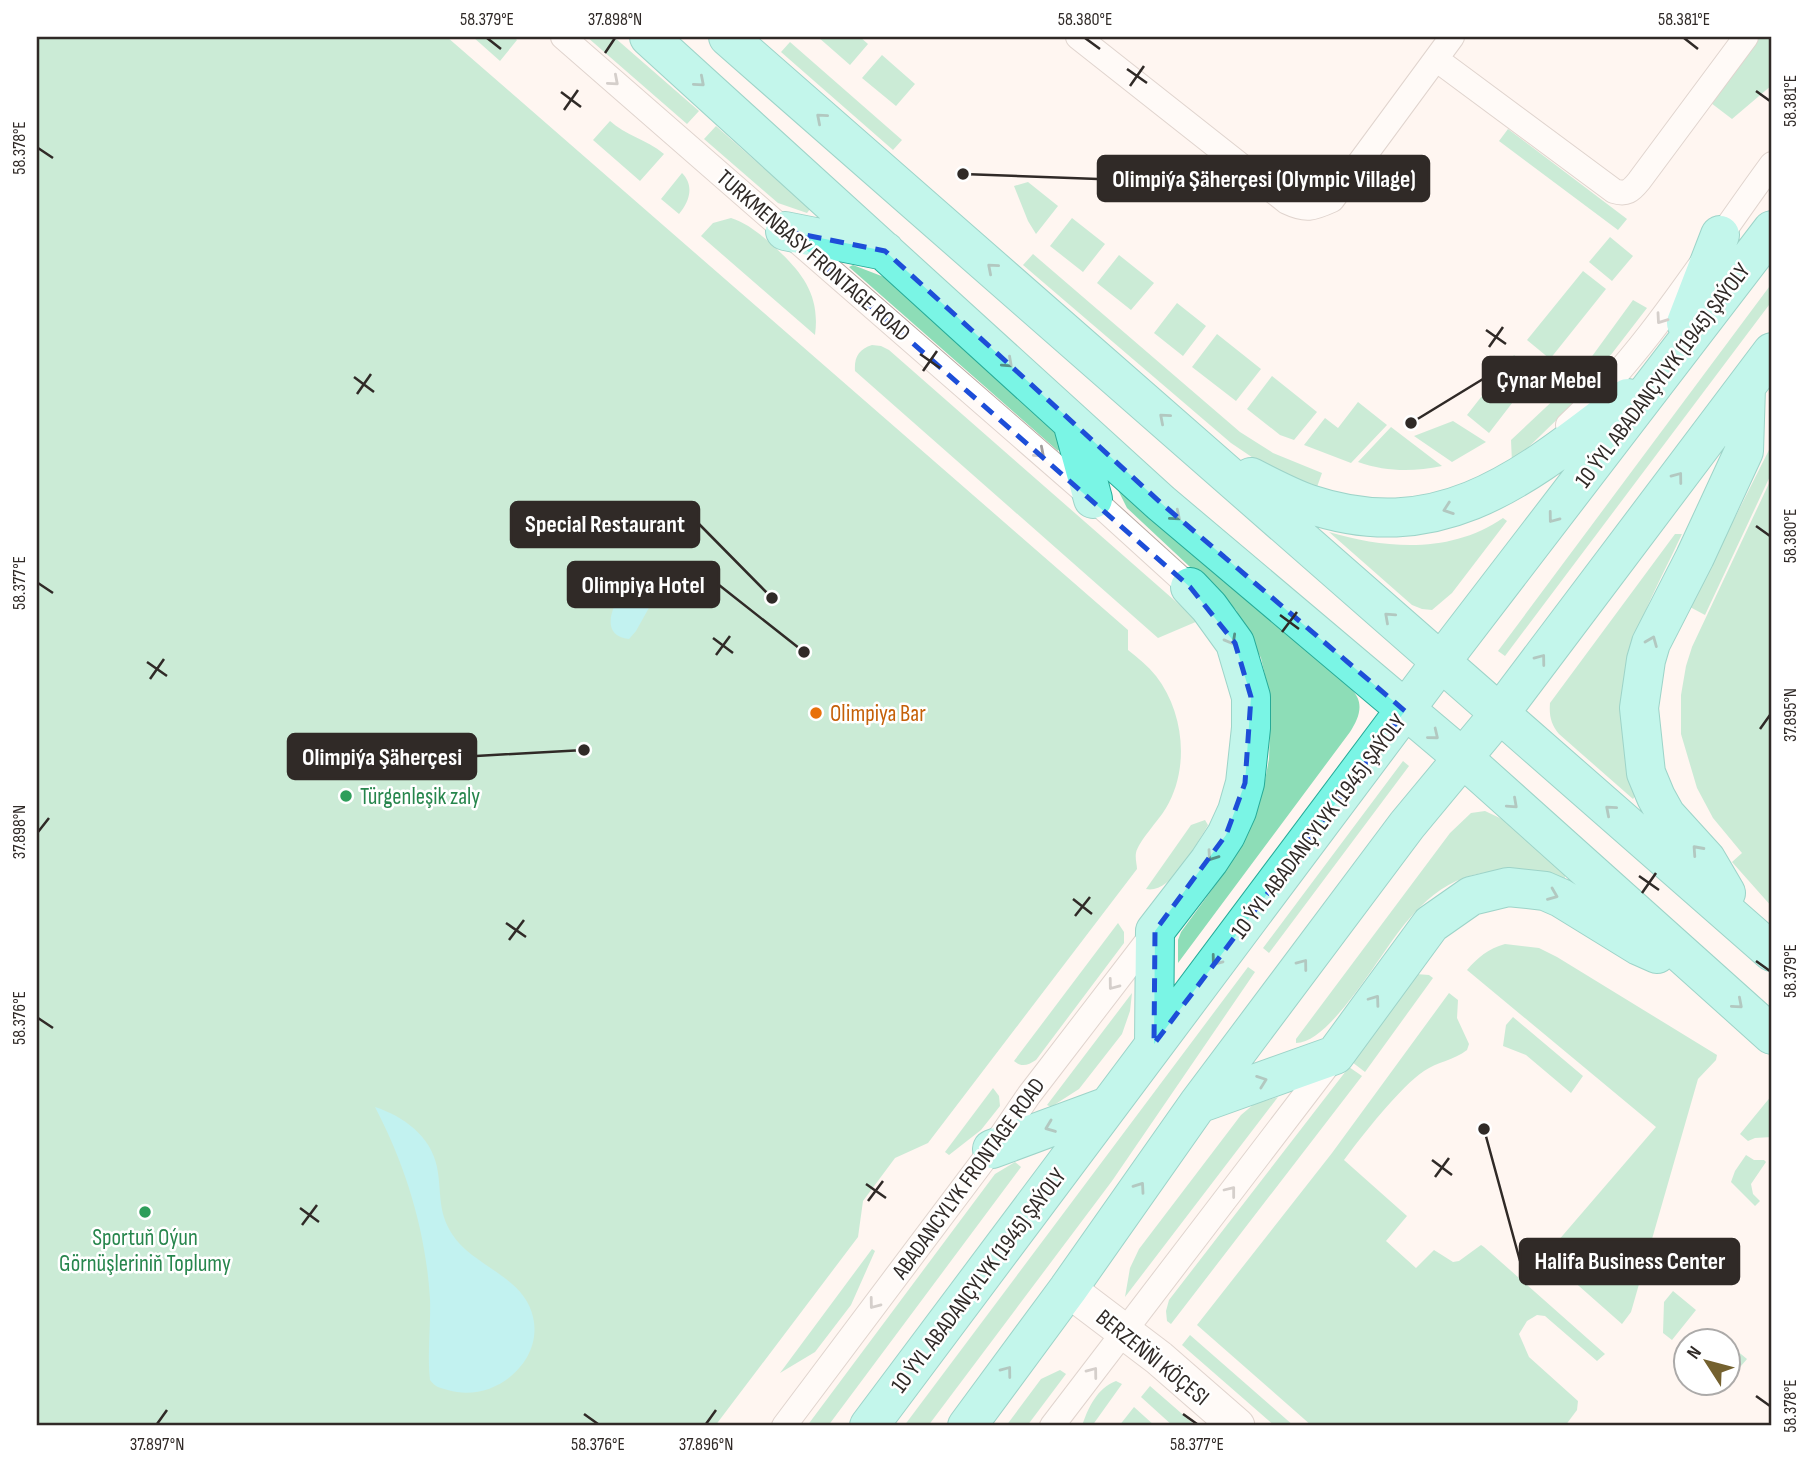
<svg xmlns="http://www.w3.org/2000/svg" width="1809" height="1463" font-family="'Sofia Sans Condensed',sans-serif">
<style>
.green{fill:#8dddb7}
.water{fill:#79edef}
.lines{fill:none;stroke-linecap:round;stroke-linejoin:round}
.street-casing{stroke:#baaba4;stroke-width:26}
.secondary-casing{stroke:#baaba4;stroke-width:37}
.primary-casing{stroke:#27aa97;stroke-width:40}
.street{stroke:#fff;stroke-width:24}
.secondary{stroke:#fff;stroke-width:35}
.primary{stroke:#7af5e5;stroke-width:38}
.oneway{stroke:#a29f9e}
.oneway2{stroke:#559086}
.marked{fill:none;stroke:#1d4ed8;stroke-width:5;stroke-dasharray:14 9;stroke-linejoin:round}
.ticks{fill:none;stroke:#302a27;stroke-width:2.5}
.food-dot{fill:#e8710a;stroke:#fff;stroke-width:2.5}
.leisure-dot{fill:#2e9e5b;stroke:#fff;stroke-width:2.5}
.labels{text-anchor:middle;stroke-width:5;stroke-linejoin:round;paint-order:stroke}
.street-label{font-size:23px;fill:#302a27;stroke:#fff}
.food-label{font-size:23px;fill:#c56008;stroke:#fff;text-anchor:start}
.leisure-label{font-size:23px;fill:#27864d;stroke:#fff;text-anchor:start}
.leader{fill:none;stroke:#302a27;stroke-width:2.5}
.callout-dot{fill:#302a27;stroke:#fff;stroke-width:2.5}
.callout{fill:#302a27;stroke:#302a27;stroke-width:2.5}
.callout-label{font-size:24px;text-anchor:middle;font-weight:bold;fill:#fff}
.neatline{fill:none;stroke:#302a27;stroke-width:2.5}
.ticks-label{font-size:18px;text-anchor:middle;fill:#302a27}
</style>
<rect width="100%" height="100%" fill="#fff5f1"/>
<path class="green" d="M37,37H447L1128,630V650C1138,658 1148,666 1156,676C1184,712 1190,768 1166,808C1159,820 1138,842 1136,853C1135,858 1137,865 1137,869L928,1143L895,1158L863,1201L858,1237L715,1426H37Z
M473,37H514L517,40L500,61Z
M587,37H614L699,111L687,124Z
M818,37H860L868,44L850,65Z
M1760,37H1772V85L1732,119L1711,103Z
M790,42L902,140L893,150L781,52Z
M882,55L915,84L896,106L862,78Z
M610,121C625,135 646,139 664,154L640,181L593,140Z
M716,126L810,209L807,213L778,203L704,139Z
M1508,129L1627,219L1618,230L1499,141Z
M682,173C695,186 689,202 679,214L661,199Z
M1028,182L1058,206L1036,234L1028,221L1014,186Z
M731,218C746,223 756,231 768,241C798,268 821,291 815,335L701,236L713,223Z
M1072,218L1105,244L1083,272L1050,246Z
M1610,237L1633,256L1612,281L1589,262Z
M1033,254L1240,432L1273,453L1322,473L1317,487L1265,466L1231,443L1023,265Z
M1119,255L1154,283L1131,310L1097,283Z
M853,265L884,277L1054,430L1061,447L1058,451L849,267Z
M1583,271L1606,289L1550,359L1527,340Z
M1772,283V301L1505,656L1498,651Z
M1633,300L1647,308L1573,404L1512,463L1511,440L1561,393L1582,370Z
M1177,303L1206,326L1183,356L1154,333Z
M1217,334L1261,369L1236,401L1192,367Z
M872,345L881,346L889,350L1198,621L1158,638L855,371C854,357 859,349 872,345Z
M1514,355L1536,372L1489,433L1467,415Z
M1272,376L1317,412L1294,440L1280,435L1247,409Z
M1358,402L1387,425L1351,463L1304,445L1325,418L1338,428Z
M1453,421L1486,442L1452,462L1414,436Z
M1391,427L1442,466C1413,472 1387,472 1358,462Z
M1772,444V472L1705,615L1690,607Z
M1109,472L1352,690C1365,703 1359,718 1350,732L1178,963V940L1181,932L1222,876L1241,845L1264,786L1269,759L1271,701L1261,658L1236,610L1127,508Z
M1772,477V907L1732,862L1742,853L1713,818L1697,788L1681,734V695L1686,666L1692,647Z
M1503,518L1507,521L1452,593L1432,610L1422,609L1412,605L1329,532C1386,549 1451,554 1503,518Z
M1675,534H1682C1655,592 1620,649 1622,716C1623,742 1632,769 1636,795L1633,799L1559,734C1551,724 1549,716 1550,703Z
M1403,761L1409,766L1269,953L1263,948Z
M1485,811L1502,819L1565,873V878C1527,880 1504,863 1464,878C1443,885 1423,902 1409,919C1384,946 1332,1043 1296,1043V1039L1450,833L1471,813Z
M1205,820L1208,825L1204,832C1192,851 1170,894 1146,889L1191,825Z
M1118,923L1124,932V943L1036,1060C1028,1065 1022,1068 1014,1061Z
M1505,944L1539,948L1557,957L1717,1055L1716,1060L1698,1079L1631,1312L1622,1324L1545,1256L1656,1127L1467,970C1478,957 1488,949 1505,944Z
M1248,967L1255,972L1112,1181L928,1426H904Z
M1416,974L1429,975L1433,978L1365,1072L1352,1062Z
M1132,993L1130,1011L1122,1034L1079,1089L1051,1107L1047,1105Z
M1449,993L1458,1000L1457,1018L1469,1044L1467,1050C1454,1060 1437,1062 1424,1071C1401,1086 1361,1137 1344,1160L1407,1216L1386,1241L1416,1268L1434,1250L1453,1262L1459,1261L1481,1245L1484,1247L1605,1354L1597,1361L1545,1316L1537,1315L1527,1321L1519,1334L1529,1357L1578,1401L1577,1410L1565,1426H1312L1197,1325L1332,1153Z
M1513,1017L1583,1076L1571,1093L1526,1055L1503,1046L1506,1025Z
M1349,1067L1362,1076L1171,1324L1167,1321L1166,1311L1169,1300Z
M993,1088L999,1096L1000,1106L981,1130L949,1155L945,1152Z
M1772,1095V1137L1755,1138L1748,1141L1740,1134Z
M1278,1097L1125,1297L1130,1268L1139,1249L1241,1115L1254,1104Z
M1746,1155L1754,1160H1764L1766,1162L1751,1184L1753,1194L1760,1201L1755,1206L1731,1182L1735,1171Z
M1015,1162L1021,1167L828,1426H807L995,1174Z
M872,1249L875,1251L851,1305L815,1352L780,1373Z
M1673,1291L1696,1310L1672,1340L1663,1333L1664,1302Z
M1190,1335L1294,1426H1275L1182,1345Z
M1730,1345L1747,1359L1729,1380L1728,1346Z
M1060,1370L1066,1374L1027,1426H1006L1041,1379Z
M1116,1381L1122,1384L1092,1426H1082C1088,1408 1097,1388 1116,1381Z
M1150,1386L1196,1426H1173L1141,1397Z
M1134,1407L1155,1426H1119Z"/>
<path class="water" d="M651,564L663,568L665,579L636,631L629,639C586,634 629,574 651,564Z
M375,1107C403,1116 431,1136 437,1167C442,1193 437,1210 452,1234C472,1266 524,1276 533,1317C544,1363 492,1404 448,1390C440,1388 435,1387 430,1380C427,1353 431,1325 430,1299C426,1232 406,1166 375,1107Z"/>
<g class="lines">
<defs>
<path id="street" d="M563,37L1093,499L1190,587
M1078,37L1287,202C1306,211 1312,209 1332,200L1452,37
M1436,59L1614,191C1626,195 1631,191 1639,181L1746,37
M1568,425C1649,349 1707,252 1772,164
M784,1426L992,1149L1029,1095L1155,931
M1052,1426L1334,1057"/>
<path id="secondary" d="M1068,1289L1159,1358L1237,1426"/>
<path id="primary" d="M649,37L1161,503L1463,758L1772,1035
M728,37L1772,952
M785,231L885,251
M1686,323L1720,235
M1072,422L1093,499
M1251,477C1270,487 1289,497 1309,504C1443,549 1528,474 1628,398
M1726,893L1706,859L1666,815L1656,797L1646,773L1639,708L1646,660L1651,643L1695,557L1744,451L1746,388
M1154,1044L1155,931L1209,861L1226,835L1237,811L1245,783L1251,728V697L1235,643L1209,607L1190,587
M1198,1104L1335,1055L1431,924L1471,896L1508,887L1545,891L1561,898L1639,946L1657,954
M992,1149L1108,1106
M869,1426L1440,663L1772,230
M967,1426L1068,1289L1198,1104L1407,825L1500,713L1772,352"/>
</defs>
<use href="#street" class="street-casing"/>
<use href="#secondary" class="secondary-casing"/>
<use href="#primary" class="primary-casing"/>
<use href="#street" class="street"/>
<use href="#secondary" class="secondary"/>
<use href="#primary" class="primary"/>
</g>
<defs><path id="oneway-chevron" d="M-2-3.5L2.5 0L-2 3.5" fill="none" stroke-width="1.6" stroke-linecap="round" stroke-linejoin="round" transform="scale(1.75)"/></defs>
<g class="oneway">
<use href="#oneway-chevron" transform="translate(614 81) rotate(41)"/>
<use href="#oneway-chevron" transform="translate(1661 319) rotate(125)"/>
<use href="#oneway-chevron" transform="translate(1040 453) rotate(41)"/>
<use href="#oneway-chevron" transform="translate(1113 985) rotate(127)"/>
<use href="#oneway-chevron" transform="translate(1231 1191) rotate(-52)"/>
<use href="#oneway-chevron" transform="translate(874 1304) rotate(127)"/>
<use href="#oneway-chevron" transform="translate(1093 1372) rotate(-53)"/>
</g>
<g class="oneway2">
<use href="#oneway-chevron" transform="translate(700 82) rotate(41)"/>
<use href="#oneway-chevron" transform="translate(821 118) rotate(-139)"/>
<use href="#oneway-chevron" transform="translate(992 268) rotate(-139)"/>
<use href="#oneway-chevron" transform="translate(1008 363) rotate(42)"/>
<use href="#oneway-chevron" transform="translate(1164 418) rotate(-139)"/>
<use href="#oneway-chevron" transform="translate(1678 477) rotate(-53)"/>
<use href="#oneway-chevron" transform="translate(1448 509) rotate(161)"/>
<use href="#oneway-chevron" transform="translate(1176 516) rotate(40)"/>
<use href="#oneway-chevron" transform="translate(1553 518) rotate(127)"/>
<use href="#oneway-chevron" transform="translate(1389 617) rotate(-138)"/>
<use href="#oneway-chevron" transform="translate(1231 640) rotate(61)"/>
<use href="#oneway-chevron" transform="translate(1652 641) rotate(-68)"/>
<use href="#oneway-chevron" transform="translate(1541 659) rotate(-53)"/>
<use href="#oneway-chevron" transform="translate(1434 735) rotate(39)"/>
<use href="#oneway-chevron" transform="translate(1513 804) rotate(42)"/>
<use href="#oneway-chevron" transform="translate(1610 810) rotate(-139)"/>
<use href="#oneway-chevron" transform="translate(1697 850) rotate(-132)"/>
<use href="#oneway-chevron" transform="translate(1212 856) rotate(125)"/>
<use href="#oneway-chevron" transform="translate(1553 895) rotate(22)"/>
<use href="#oneway-chevron" transform="translate(1216 961) rotate(127)"/>
<use href="#oneway-chevron" transform="translate(1303 964) rotate(-53)"/>
<use href="#oneway-chevron" transform="translate(1375 1000) rotate(-54)"/>
<use href="#oneway-chevron" transform="translate(1738 1004) rotate(41)"/>
<use href="#oneway-chevron" transform="translate(1262 1081) rotate(-20)"/>
<use href="#oneway-chevron" transform="translate(1050 1127) rotate(159)"/>
<use href="#oneway-chevron" transform="translate(1140 1187) rotate(-55)"/>
<use href="#oneway-chevron" transform="translate(1007 1371) rotate(-53)"/>
</g>
<path d="M0 0H1809V1463H0ZM785,231L885,251L1161,503L1405,711L1154,1044L1155,931L1226,835L1245,783L1251,697L1235,643L1190,587Z" fill="#fff5f1" fill-opacity=".55" fill-rule="evenodd"/>
<path class="marked" d="M785,231L885,251L1161,503L1405,711L1154,1044L1155,931L1226,835L1245,783L1251,697L1235,643L1190,587Z"/>
<path class="ticks" d="M487,38L501,49M1085,38L1100,49M1684,38L1698,49M605,53L615,38M1127,69L1147,83M1130,86L1144,66M1756,91L1770,101M561,92L581,107M564,110L578,90M38,148L53,158M1486,330L1506,344M1489,347L1503,327M920,354L940,368M923,371L937,351M354,377L374,392M357,394L371,374M1756,526L1770,536M38,583L53,593M1280,615L1299,629M1282,632L1297,612M713,638L733,653M716,655L730,636M147,662L167,676M150,679L164,659M1760,729L1770,715M38,832L49,818M1639,876L1659,890M1642,893L1656,873M1073,899L1092,914M1075,916L1090,897M506,923L526,937M509,940L524,920M1756,961L1770,971M38,1018L53,1028M1432,1160L1452,1175M1435,1177L1449,1158M866,1184L886,1198M868,1201L883,1181M300,1208L319,1222M302,1225L317,1205M1756,1396L1770,1406M584,1414L598,1424M1183,1414L1197,1424M157,1424L167,1410M706,1424L716,1410"/>
<circle class="food-dot" cx="816" cy="713" r="7"/>
<g class="leisure-dot">
<circle cx="346" cy="796" r="7"/>
<circle cx="145" cy="1212" r="7"/>
</g>
<g class="labels">
<g class="street-label">
<text transform="translate(814 255) rotate(41)" y="8">TURKMENBASY FRONTAGE ROAD</text>
<text transform="translate(1662 375) rotate(-53)" y="8">10 ÝYL ABADANÇYLYK (1945) ŞAÝOLY</text>
<text transform="translate(1318 826) rotate(-53)" y="8">10 ÝYL ABADANÇYLYK (1945) ŞAÝOLY</text>
<text transform="translate(968 1178) rotate(-54)" y="8">ABADANCYLYK FRONTAGE ROAD</text>
<text transform="translate(978 1280) rotate(-53)" y="8">10 ÝYL ABADANÇYLYK (1945) ŞAÝOLY</text>
<text transform="translate(1153 1357) rotate(39)" y="8">BERZEŇŇI KÖÇESI</text>
</g>
<g class="food-label">
<text x="830" y="721">Olimpiya Bar</text>
</g>
<g class="leisure-label">
<text x="360" y="804">Türgenleşik zaly</text>
<text x="145" y="1245" text-anchor="middle">Sportuň Oýun<tspan x="145" dy="26">Görnüşleriniň Toplumy</tspan></text>
</g>
</g>
<path class="leader" d="M963 174L1098 179M1411 423L1483 379M772 598L699 524M804 652L719 585M584 750L476 756M1484 1129L1520 1261"/>
<g class="callout-dot">
<circle cx="963" cy="174" r="7"/>
<circle cx="1411" cy="423" r="7"/>
<circle cx="772" cy="598" r="7"/>
<circle cx="804" cy="652" r="7"/>
<circle cx="584" cy="750" r="7"/>
<circle cx="1484" cy="1129" r="7"/>
</g>
<g class="callout">
<rect x="1098" y="156" width="331" height="45" rx="7"/>
<rect x="1483" y="357" width="133" height="45" rx="7"/>
<rect x="511" y="502" width="188" height="45" rx="7"/>
<rect x="568" y="562" width="151" height="45" rx="7"/>
<rect x="288" y="734" width="188" height="45" rx="7"/>
<rect x="1520" y="1239" width="219" height="45" rx="7"/>
</g>
<g class="callout-label">
<text x="1264" y="187">Olimpiýa Şäherçesi (Olympic Village)</text>
<text x="1549" y="388">Çynar Mebel</text>
<text x="605" y="532">Special Restaurant</text>
<text x="643" y="593">Olimpiya Hotel</text>
<text x="382" y="765">Olimpiýa Şäherçesi</text>
<text x="1630" y="1269">Halifa Business Center</text>
</g>
<rect width="1809" height="1463" fill="none" stroke="#ffffff" stroke-width="77"/>
<g transform="translate(1707 1362) rotate(306)"><circle r="33" fill="#ffffff" stroke="#acaaa9" stroke-width="2"/>
<path d="M0-5L12 26L0 18L-12 26Z" fill="#74612f"/>
<text y="-10" font-size="19" font-weight="bold" text-anchor="middle" fill="#302a27">N</text>
</g>
<rect x="38" y="38" width="1732" height="1386" class="neatline"/>
<g class="ticks-label">
<text x="487" y="25">58.379°E</text>
<text x="615" y="25">37.898°N</text>
<text x="1085" y="25">58.380°E</text>
<text x="1684" y="25">58.381°E</text>
<text transform="translate(1790 101) rotate(-90)" y="6">58.381°E</text>
<text transform="translate(19 148) rotate(-90)" y="6">58.378°E</text>
<text transform="translate(1790 536) rotate(-90)" y="6">58.380°E</text>
<text transform="translate(19 583) rotate(-90)" y="6">58.377°E</text>
<text transform="translate(1790 715) rotate(-90)" y="6">37.895°N</text>
<text transform="translate(19 832) rotate(-90)" y="6">37.898°N</text>
<text transform="translate(1790 971) rotate(-90)" y="6">58.379°E</text>
<text transform="translate(19 1018) rotate(-90)" y="6">58.376°E</text>
<text transform="translate(1790 1406) rotate(-90)" y="6">58.378°E</text>
<text x="157" y="1450">37.897°N</text>
<text x="598" y="1450">58.376°E</text>
<text x="706" y="1450">37.896°N</text>
<text x="1197" y="1450">58.377°E</text>
</g>
</svg>
